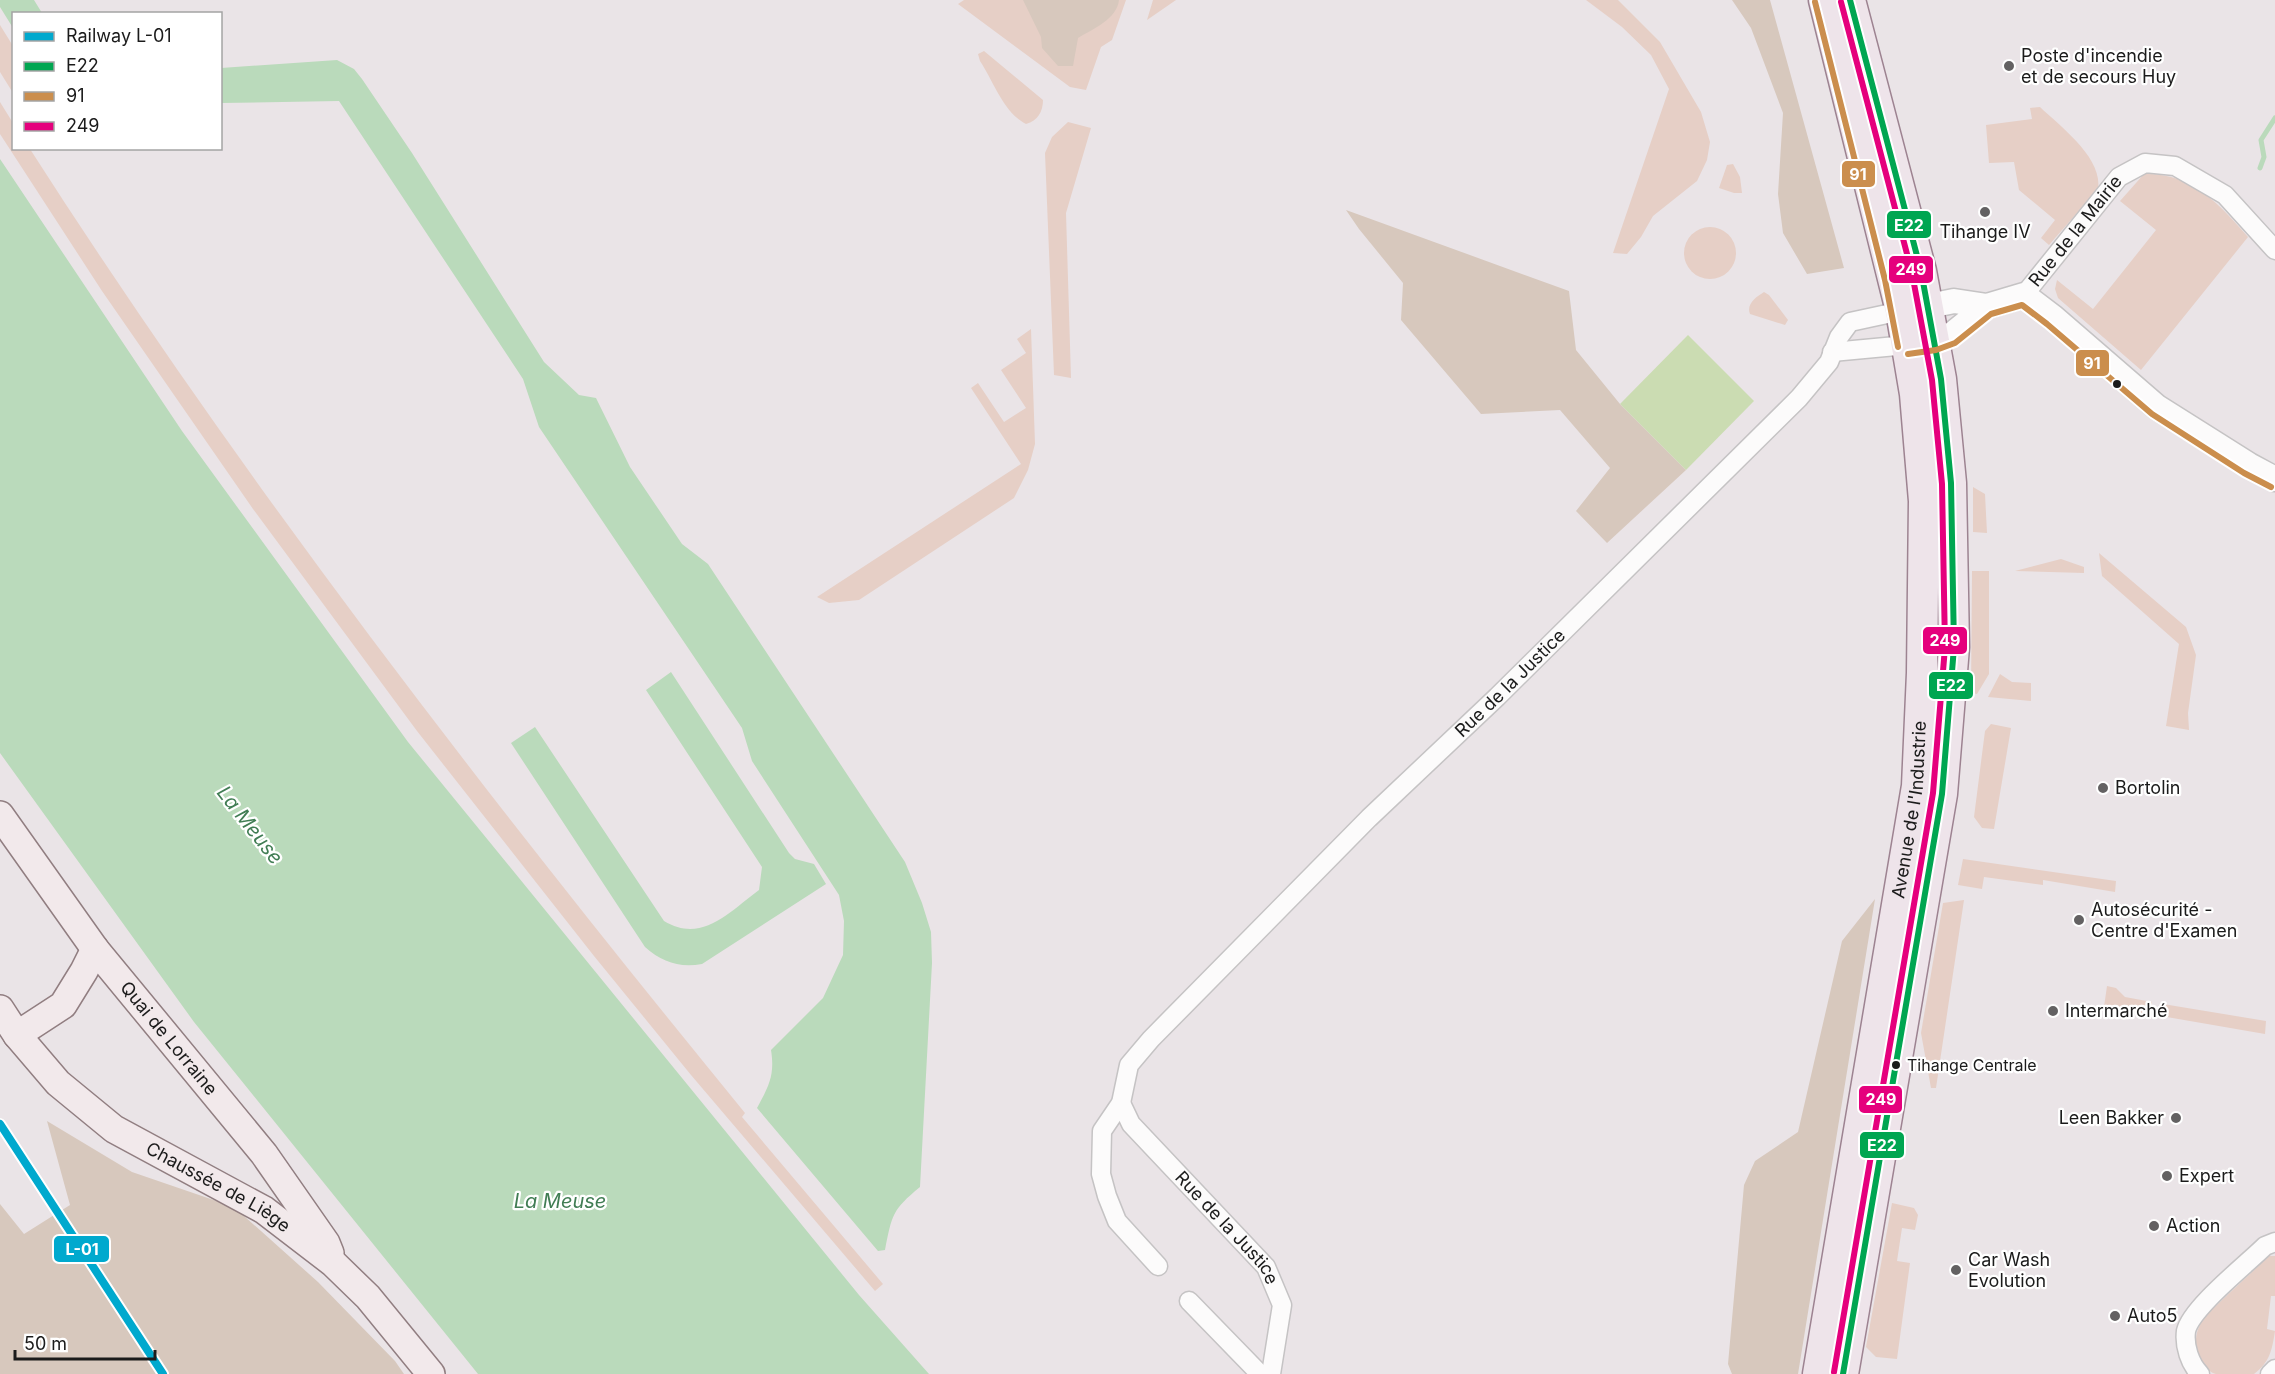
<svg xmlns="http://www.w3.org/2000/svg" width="2275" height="1374" font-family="Inter,sans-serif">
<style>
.grass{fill:#e6cfc6}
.forest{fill:#d7c8bd}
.pitch{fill:#cbdcb2}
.water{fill:#badabb}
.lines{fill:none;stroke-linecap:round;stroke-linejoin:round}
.stream{stroke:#badabb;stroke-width:5}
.minor-casing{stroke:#c5c3c4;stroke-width:21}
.tertiary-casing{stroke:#c5c3c4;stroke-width:27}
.secondary-casing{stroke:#917e81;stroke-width:30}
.primary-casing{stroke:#9d8391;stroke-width:33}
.minor{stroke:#fcfbfb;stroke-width:18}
.tertiary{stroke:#fcfbfb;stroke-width:24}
.secondary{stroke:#f2e9eb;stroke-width:27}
.primary{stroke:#eee4ea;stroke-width:30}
.bus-1-casing{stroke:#fff;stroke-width:10}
.bus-2-casing{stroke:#fff;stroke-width:10}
.bus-3-casing{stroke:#fff;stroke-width:10}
.bus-1{stroke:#00a651;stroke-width:6}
.bus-2{stroke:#cb8e4d;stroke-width:6}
.bus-3{stroke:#e5007d;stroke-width:6}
.rail-1-casing{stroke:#fff;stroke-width:12}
.rail-1{stroke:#00a9ce;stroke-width:8}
.poi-dot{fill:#636162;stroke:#fff;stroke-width:2}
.bus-dot{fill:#1b1b1b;stroke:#fff;stroke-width:2}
.labels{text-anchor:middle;stroke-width:4.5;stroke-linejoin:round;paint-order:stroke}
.bus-label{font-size:16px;fill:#1b1b1b;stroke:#fff;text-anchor:start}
.poi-label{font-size:18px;fill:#1b1b1b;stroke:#fff;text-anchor:start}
.street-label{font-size:18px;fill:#1b1b1b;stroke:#fff}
.water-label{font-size:20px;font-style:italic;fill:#417d54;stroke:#fff}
.line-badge{stroke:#fff;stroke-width:2}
.badge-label{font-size:16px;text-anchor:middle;font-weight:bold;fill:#fff}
</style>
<rect width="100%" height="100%" fill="#eae4e7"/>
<path class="grass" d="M964,0H1126L1112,40L1101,47L1086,90L1070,87L958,4Z
M1153,0H1176L1147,20Z
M1586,0H1618L1660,42L1701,112L1710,142L1707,160L1697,181L1653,216L1641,237L1627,254L1613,253L1669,89L1651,55L1622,27Z
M0,25L13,46V93L0,72Z
M984,51L1043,100C1043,111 1038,121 1026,124C1003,112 994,82 980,61L978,54Z
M0,102L13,123L14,148L30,149C246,486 492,803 745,1113L742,1117L883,1284L875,1291L691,1075L594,956L417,731L253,509L102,291L0,134Z
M2040,107C2061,127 2103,158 2098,189L2049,245L2041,238L2055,220L2019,190L2014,162L1989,163L1986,125L2032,119L2030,108Z
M1068,122L1091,128L1066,213L1071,378L1054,375L1045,153L1052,137Z
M1733,164L1740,177L1742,193H1734L1719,188L1727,165Z
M2144,174C2190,172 2220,204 2248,237L2141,370L2058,298L2055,289L2057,280L2093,309L2156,230L2120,201Z
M1684 253a26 26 0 1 1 52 0a26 26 0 1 1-52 0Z
M1764,292L1769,295L1788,320L1785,325L1750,314C1746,304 1756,297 1764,292Z
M1031,329L1035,444L1028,470L1014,498L859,600L829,603L817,597L1021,464L971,388L978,383L1004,422L1026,408L1001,370L1026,353L1017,339Z
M1973,487L1985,494L1987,533L1973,532Z
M2099,553L2186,627L2196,655L2188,713L2189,730L2166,726L2179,644L2102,576Z
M2061,559L2084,567V573L2015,571Z
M1972,571H1989V674L1977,694L1971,693Z
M2000,674L2012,682L2031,683V701L1988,697Z
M1991,724L2011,728L1994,829L1982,828L1974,817L1985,731Z
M1963,859L2116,881L2115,892L2043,880V885L1984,877L1982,889L1958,885Z
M1964,900L1936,1088H1931L1921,1033L1943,903Z
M2107,986L2116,988L2125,997L2152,1002L2150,1014L2104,1007Z
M2163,1004L2266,1021L2265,1034L2161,1016Z
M1892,1203L1914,1208L1918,1215L1915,1230L1902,1228L1897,1261L1910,1263L1897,1359L1876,1357L1866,1347Z
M2269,1256H2275V1296H2271L2267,1329L2275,1331C2272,1350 2270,1362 2254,1374C2242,1374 2227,1374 2216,1374C2211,1373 2207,1369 2204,1366C2192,1350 2194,1333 2204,1317Z"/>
<path class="forest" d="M1023,0H1119C1117,19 1093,29 1078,38L1073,66H1058L1042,48L1041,37Z
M1732,0H1770L1844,268L1807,274L1783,233L1778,194L1783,113L1751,28Z
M1346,210L1569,291L1576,350L1620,404L1686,470L1607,543L1576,511L1610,468L1560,410L1481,414L1401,320L1403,283L1359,229Z
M1875,899L1798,1374H1732L1728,1364L1744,1185L1755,1161L1798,1132L1842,941Z
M47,1121L132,1172L234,1207L318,1282L395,1361L404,1374H0V1204L24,1234L70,1205Z"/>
<path class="pitch" d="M1688,335L1754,401L1686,470L1620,404Z"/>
<path class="water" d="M0,0H34L42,13L14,14L13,28L0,7Z
M337,60L354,69L362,79L412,153L544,362L579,395L596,398L630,467L682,544L708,564L905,862L922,903L931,932L932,963L920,1187C892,1210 892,1215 885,1250L878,1251L757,1108C769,1086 775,1075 771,1050L823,998L843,955L844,921L839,895L752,761L742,728L539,427L523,379L339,101L221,103V68Z
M0,159L182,431L408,742L859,1295L929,1374H478L194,1022L0,753Z
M671,672L789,853L795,859L814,864L826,884L702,964C679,968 662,962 645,947L511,743L535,727L664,921C702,944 729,912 759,890L762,867L646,690Z"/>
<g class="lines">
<path class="stream" d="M2260,168L2264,157L2261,140L2275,118"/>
<defs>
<g id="minor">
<path id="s1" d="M2024,295L2119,177L2145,163L2175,166L2225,195L2275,250"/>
<path d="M1832,352L1907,345"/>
<path id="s2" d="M1121,1103L1131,1124L1266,1267L1282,1305L1271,1374"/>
<path id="s3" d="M1158,1266L1117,1221L1107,1196L1101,1174L1102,1131L1121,1103L1129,1065L1151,1039L1369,818L1497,697L1799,398L1829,362L1839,337L1850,322L1901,311"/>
<path d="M1189,1301L1260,1374"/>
<path d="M2200,1374C2190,1364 2184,1346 2186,1331C2191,1308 2247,1264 2265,1246L2275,1242"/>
<path d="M2270,1374L2275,1369"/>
</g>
<path id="tertiary" d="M1909,310L1954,301L1987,306L2024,295L2053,317L2157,407L2249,465L2275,479
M1917,344L1951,335L1987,306"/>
<g id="secondary">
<path id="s4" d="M0,815L95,949L264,1154L326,1243L330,1253"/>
<path id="s5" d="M0,1009L17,1035L58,1083L114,1129L264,1210L333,1263L368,1297L431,1374"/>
<path d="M17,1035L63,1005L84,971L95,949"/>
</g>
<g id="primary">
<path id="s6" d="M1818,1374L1917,786L1922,673L1924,501L1915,394L1901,311L1824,0"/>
<path d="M1843,1374L1942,794L1954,647L1951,483L1941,379L1921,271L1850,0"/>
</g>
</defs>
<use href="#minor" class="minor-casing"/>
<use href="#tertiary" class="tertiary-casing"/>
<use href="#secondary" class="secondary-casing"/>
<use href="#primary" class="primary-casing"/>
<use href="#minor" class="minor"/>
<use href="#tertiary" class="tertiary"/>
<use href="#secondary" class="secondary"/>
<use href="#primary" class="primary"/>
<defs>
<path id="bus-1" d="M1843,1374L1942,794L1954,647L1951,483L1941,379L1921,271L1850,0"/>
<path id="bus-2" d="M1815,2L1885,280L1898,347
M1908,354L1936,350L1955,343L1991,314L2022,305L2047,324L2152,414L2244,473L2271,487"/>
<path id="bus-3" d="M1834,1372L1933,793L1945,647L1942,484L1932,380L1912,273L1841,2"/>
</defs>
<use href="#bus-1" class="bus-1-casing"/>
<use href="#bus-2" class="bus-2-casing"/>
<use href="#bus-3" class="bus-3-casing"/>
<use href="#bus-1" class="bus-1"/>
<use href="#bus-2" class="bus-2"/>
<use href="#bus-3" class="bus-3"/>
<defs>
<path id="rail-1" d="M0,1124L163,1374"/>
</defs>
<use href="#rail-1" class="rail-1-casing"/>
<use href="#rail-1" class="rail-1"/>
</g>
<g class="poi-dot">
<circle cx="2009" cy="66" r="6"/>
<circle cx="1985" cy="212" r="6"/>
<circle cx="2103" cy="788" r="6"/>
<circle cx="2079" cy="920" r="6"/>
<circle cx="2053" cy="1011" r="6"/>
<circle cx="2176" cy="1118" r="6"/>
<circle cx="2167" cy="1176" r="6"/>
<circle cx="2154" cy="1226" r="6"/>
<circle cx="1956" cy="1270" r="6"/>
<circle cx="2115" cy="1316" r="6"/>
</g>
<g class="bus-dot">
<circle cx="2117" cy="384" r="5"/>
<circle cx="1896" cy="1065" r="5"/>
</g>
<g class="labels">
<g class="bus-label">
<text x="1907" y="1071">Tihange Centrale</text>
</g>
<g class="poi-label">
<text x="2021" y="62">Poste d'incendie<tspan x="2021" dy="21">et de secours Huy</tspan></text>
<text x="1985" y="238" text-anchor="middle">Tihange IV</text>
<text x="2115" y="794">Bortolin</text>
<text x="2091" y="916">Autosécurité -<tspan x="2091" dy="21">Centre d'Examen</tspan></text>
<text x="2065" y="1017">Intermarché</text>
<text x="2164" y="1124" text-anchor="end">Leen Bakker</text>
<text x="2179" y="1182">Expert</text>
<text x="2166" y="1232">Action</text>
<text x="1968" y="1266">Car Wash<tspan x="1968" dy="21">Evolution</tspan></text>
<text x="2127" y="1322">Auto5</text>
</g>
<g class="street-label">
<text dy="6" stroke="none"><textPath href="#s1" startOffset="82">Rue de la Mairie</textPath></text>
<text dy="6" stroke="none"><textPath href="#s3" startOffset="766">Rue de la Justice</textPath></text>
<text dy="6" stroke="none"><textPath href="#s6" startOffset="572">Avenue de l'Industrie</textPath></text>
<text dy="6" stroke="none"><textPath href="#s4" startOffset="280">Quai de Lorraine</textPath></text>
<text dy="6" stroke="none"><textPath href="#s5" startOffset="286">Chaussée de Liège</textPath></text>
<text dy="6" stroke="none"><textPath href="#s2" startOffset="165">Rue de la Justice</textPath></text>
</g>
<g class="water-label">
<text transform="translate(250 825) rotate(52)" y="7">La Meuse</text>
<text x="560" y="1208">La Meuse</text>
</g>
</g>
<g class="line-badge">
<rect x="1841" y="160" width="35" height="28" rx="6" fill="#cb8e4d"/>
<rect x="1886" y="210" width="46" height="29" rx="6" fill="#00a651"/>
<rect x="1888" y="255" width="46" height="29" rx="6" fill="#e5007d"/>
<rect x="2075" y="349" width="35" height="28" rx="6" fill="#cb8e4d"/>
<rect x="1922" y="626" width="46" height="29" rx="6" fill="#e5007d"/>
<rect x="1928" y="671" width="46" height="29" rx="6" fill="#00a651"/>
<rect x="1858" y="1085" width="45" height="29" rx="6" fill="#e5007d"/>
<rect x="1859" y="1131" width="46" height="28" rx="6" fill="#00a651"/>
<rect x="53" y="1235" width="57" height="28" rx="6" fill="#00a9ce"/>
</g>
<g class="badge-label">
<text x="1858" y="180">91</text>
<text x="1909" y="231">E22</text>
<text x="1911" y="275">249</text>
<text x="2092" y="369">91</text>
<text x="1945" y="646">249</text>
<text x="1951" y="691">E22</text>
<text x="1881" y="1105">249</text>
<text x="1882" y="1151">E22</text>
<text x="82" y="1255">L-01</text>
</g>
<rect x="12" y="12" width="210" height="138" fill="#ffffff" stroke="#a4a4a4" stroke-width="1.5"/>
<rect x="24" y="32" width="30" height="9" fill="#00a9ce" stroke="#a4a4a4" stroke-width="1.5"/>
<text x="66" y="42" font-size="18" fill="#1b1b1b">Railway L-01</text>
<rect x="24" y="62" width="30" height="9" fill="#00a651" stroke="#a4a4a4" stroke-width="1.5"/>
<text x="66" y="72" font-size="18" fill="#1b1b1b">E22</text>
<rect x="24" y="92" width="30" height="9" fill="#cb8e4d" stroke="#a4a4a4" stroke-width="1.5"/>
<text x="66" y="102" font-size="18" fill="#1b1b1b">91</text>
<rect x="24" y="122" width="30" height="9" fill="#e5007d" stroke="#a4a4a4" stroke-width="1.5"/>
<text x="66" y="132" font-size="18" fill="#1b1b1b">249</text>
<path d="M15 1350v9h140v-9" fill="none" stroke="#1b1b1b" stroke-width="3"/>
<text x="24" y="1350" font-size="18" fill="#1b1b1b" stroke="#ffffff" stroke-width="4.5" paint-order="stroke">50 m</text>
</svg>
